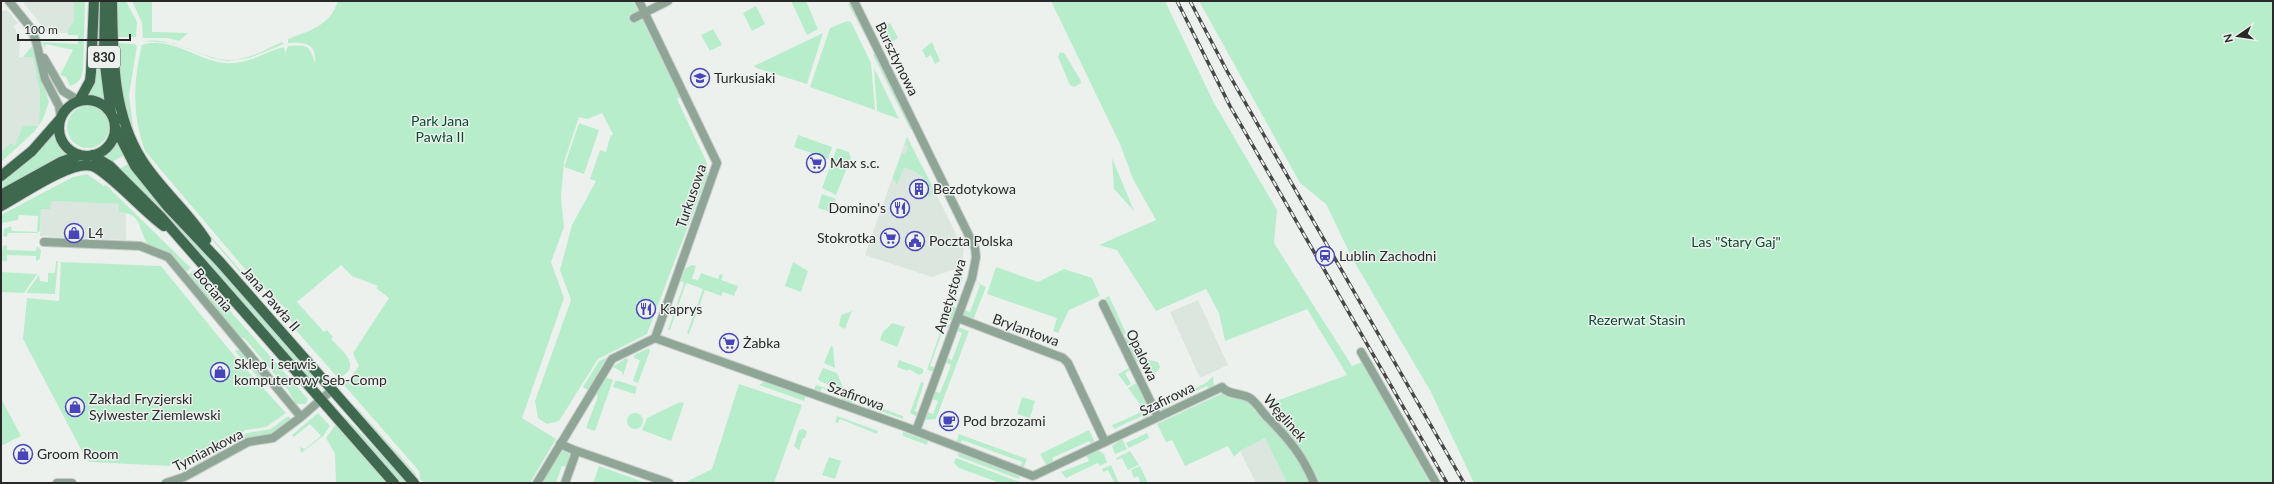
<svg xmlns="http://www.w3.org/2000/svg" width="2274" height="484" font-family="Lato,sans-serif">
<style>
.built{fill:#dae6de}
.green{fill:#b8edcb}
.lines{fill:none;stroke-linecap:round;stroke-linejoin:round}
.minor-casing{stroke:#c9cdca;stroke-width:10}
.major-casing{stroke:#c9cdca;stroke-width:12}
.minor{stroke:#8fa697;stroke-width:8}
.major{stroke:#3e694f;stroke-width:10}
.rail-casing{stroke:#464746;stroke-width:3.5}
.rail{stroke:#ecf1ee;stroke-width:2;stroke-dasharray:6;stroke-linecap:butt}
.labels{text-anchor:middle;stroke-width:3;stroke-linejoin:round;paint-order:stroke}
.shield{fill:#ecf1ee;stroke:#636563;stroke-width:1}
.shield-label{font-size:13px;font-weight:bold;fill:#282928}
.street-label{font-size:14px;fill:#282928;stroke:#ecf1ee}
.poi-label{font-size:14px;fill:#282928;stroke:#ecf1ee;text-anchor:start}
.park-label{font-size:14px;fill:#074d2d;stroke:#ecf1ee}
</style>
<rect width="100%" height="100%" fill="#ecf1ee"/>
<path class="built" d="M22,1H74V21L68,29V33H43V27Z
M7,10L18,23L14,26L20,41L19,57H33L40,93L39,123L15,146L11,143L1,152V11Z
M907,136L964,250L961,267L932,277L865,255Z
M50,201L119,204L126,212V240L40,236L41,209Z
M1198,300L1228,365L1200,378L1170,312Z
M1265,438L1287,483H1256L1240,451Z"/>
<path class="green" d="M74,1H85L83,70C81,79 79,83 70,86L66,77L60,75L73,50L46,44L45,48L42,42L78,44V35H68V29L74,21Z
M98,1H100V45L106,101L87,96Z
M115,1H126L137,22L136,37H118V32H116Z
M132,1H152V32L188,33L179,41L168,38H143L142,23Z
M338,1H633L680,97L677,99L707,163V176L647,334L598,359L559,421L547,424L538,418L535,401L571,300L560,270L572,225L596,181L590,179L600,150L606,152L610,137L613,134L602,113L588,119L579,117L564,162L561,197L564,227L551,262L564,298L522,418L556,439L530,483H424L420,479L419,471L344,385L359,366L353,353L389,298L376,288L378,286L352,276L341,265L297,302L324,332L327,330L333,337L331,339C342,350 364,368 338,378L294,328L285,308L244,268L145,151C132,115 133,82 142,45C169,35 199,61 225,63C248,65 264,52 284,47L285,54L288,46C307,45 309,44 315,63C317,43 304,42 288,43V39C310,30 329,27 338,1Z
M791,1H806L818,29L807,35Z
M1051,1H1165L1214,103L1277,210L1274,243L1352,366L1362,362L1430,483H1287L1265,438L1240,451L1234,457L1228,446L1185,466L1172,440L1166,442L1157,424L1223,393L1248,397L1304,460L1268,404L1347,375L1307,309L1225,341L1219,313L1206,289L1156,311L1117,250L1099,245L1156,220L1133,179L1120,144Z
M1199,1H2273V483H1474L1431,392L1352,258L1326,204L1300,183Z
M851,3L874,50H873L848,4Z
M756,6L765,24L752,31L743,13Z
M847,21L851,22L871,63L875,110L810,87L830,28Z
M890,23L898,38L886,45L878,29Z
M713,29L722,45L710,51L701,35Z
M823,33L807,84L756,68L754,66Z
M144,41C175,37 198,57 227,60C246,61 265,50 282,42L284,44L249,58L227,61L212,58L173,43Z
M932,42L940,61L935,64L931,55L926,58L922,50Z
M118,43L135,44L137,46L129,95L134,134L123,105Z
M32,46L49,102L43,119L34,132L1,162V152L11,143L15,146L23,126H37L39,123L40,93L33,57H23Z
M876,52L913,129H910L873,55Z
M1060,52L1064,53L1080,79L1081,83L1074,87L1070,85L1058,57Z
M874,68L899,119L877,111Z
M67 127a21 21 0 1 1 42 0a21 21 0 1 1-42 0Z
M579,123L599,130L584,174L564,167Z
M56,129L61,144L70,153L1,189V180L40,150Z
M798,135L832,147L828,159L794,147Z
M907,138L936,193L929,196L928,194L932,190C924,177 919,172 904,167L897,185L893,178L902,153L905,154L908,146L905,145Z
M117,140L124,155L112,162L104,155Z
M837,148L849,152L851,158L836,195L822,188Z
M1112,158L1134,211L1114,189Z
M146,162L256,288L255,290Z
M128,164L169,215L204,251L314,377L310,380L119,169Z
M87,174L104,186L106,185L191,268L186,272L172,256L149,246C138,231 143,213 119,212V204L51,201L50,209H41L40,231L37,233H8L7,237L3,236L4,229L11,226L12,231L37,232L38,216L19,215L18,220L2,223L1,215L73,177Z
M822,194L836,199L831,212L818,208Z
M7,245V250L36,251L37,246L41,250L40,259L36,261V256L7,255V261H3L1,258L3,246Z
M56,261H58L55,294L26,293L39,275L40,281L48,282V273H55Z
M61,262L161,266L236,358L286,413L266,427L246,430L197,456L169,466L90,462L84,455L23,339L27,298L59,301Z
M793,262L808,271L801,292L785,286Z
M692,265L696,266L692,279L698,280L701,273L718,279L720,274L723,275L721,280L738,286L734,296L723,292L721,296L705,290L689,334L687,333L703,289L686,283L670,330H668L684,283L680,281L686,268Z
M996,267L1038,282L1064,269L1092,278L1100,296L1069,310L1058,333L1053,331L1057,318L987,294Z
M194,270L195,273L193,275L197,280L201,278L308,399L306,404H296L288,390L245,339L239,336L188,275Z
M1,272L37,274L24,293L1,292Z
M960,277H963L953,306L957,308L953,320L945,321Z
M974,281L986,287L973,320L964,317V310L970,312L980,285Z
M1109,296L1126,333L1123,335L1105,298Z
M852,311L845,329L839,326L841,315Z
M892,323L905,327L897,347L880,340L883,332Z
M952,324L950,329L944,327L930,366L936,368L932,371L927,370L942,327Z
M958,327L969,331L936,419L925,420L927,412L933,414L938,401L932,399L935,391L940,393L951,365L946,363L947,358L952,360L962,333L957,331Z
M1128,336L1139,361L1136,363L1124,338Z
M831,346L833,347L835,368L824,363Z
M649,348L650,351L638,383L633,381L640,360L634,358V355Z
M237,350L242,351L263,378L262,382L235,351Z
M614,354L603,364L588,390L583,387L599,361Z
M626,358L628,360L623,376L622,372L613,367Z
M899,360L923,369V373L919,375L909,369L908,371L897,367Z
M1149,360L1158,362L1160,367L1158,371L1150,375L1144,363Z
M823,368L837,373L844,390L819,381L818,379Z
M1129,368L1130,370L1125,373L1131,384L1127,386L1118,374Z
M1213,376L1214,387L1209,390L1207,386L1165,406L1166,411L1162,412L1159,405L1206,383Z
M605,377L613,380L595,431L586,428L598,396L595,394Z
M615,381H619L637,387L635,394L613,387Z
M765,381L806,396L804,401L759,385Z
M921,382L924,383L915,411L920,413L918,417L910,413Z
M1137,383L1147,406L1143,408L1128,388Z
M739,384L802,405L774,483H684L712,469Z
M816,385L854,397L851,405L841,402L843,396L822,388L819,394L813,392Z
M1022,397L1035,401L1030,418L1017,414Z
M1,398L21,436L1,446Z
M680,402L684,403L671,441L642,430L647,418Z
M870,404L903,416V419L872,408L870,412L866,411Z
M354,408H357L416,474L417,479Z
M1149,409L1150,415L1145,420L1142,416L1114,429L1112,425Z
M318,413L330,426L323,436L301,453L300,447L305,449L321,436L310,424L294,437L292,435Z
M627 421a8 8 0 1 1 16 0a8 8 0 1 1-16 0Z
M288,416L292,420L271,434L249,438L237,443L236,438L248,433L271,429Z
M344,416L408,483H400L343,418Z
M837,416L878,431L877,434L840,419L838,423L835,422Z
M336,424L386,483H336L335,454L326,438Z
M802,429L807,431L805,438H803L799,450L794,446L799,430Z
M1089,430L1095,443L1092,445L1089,441L1052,458L1054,463L1047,466L1040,454Z
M903,432L928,441L927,445L903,436Z
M1147,433L1149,438L1129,448L1126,443Z
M959,434L1027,459L1023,468L1020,467L1022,462L962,440L960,445L956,443Z
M1122,439L1127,449L1115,454L1112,446Z
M566,450L571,456L567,467L562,466L556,483H540L561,451Z
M1098,450L1104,454L1107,462L1100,466L1098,463L1066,478L1061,472L1089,461L1086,455Z
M1130,451L1139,465L1128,470L1122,458L1117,460L1116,458Z
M959,453L1021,475L1019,479L957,456Z
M829,457L841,461L835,479L822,475Z
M956,458L1022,483H1000L959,468L954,463Z
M1111,465L1119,483H1112L1114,482L1108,470L1103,472L1102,469Z
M599,466L646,483H593Z
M1140,466L1148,483H1137L1140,481L1138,476L1134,478L1131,470Z"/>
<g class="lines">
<defs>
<path id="minor" d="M9,1L30,27L36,41L45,79L59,106L61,118
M639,1L717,163L655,338
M854,1L975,248L976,257L972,278L916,431
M634,18L668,1
M44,58L63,91L79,101
M44,242L140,246L168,257L301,417L332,390
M1103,304L1158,417
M958,318L1063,358L1068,363L1105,442
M1361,352L1436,483
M560,444L574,450L575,455L565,483
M574,450L669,483
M57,483H72
M166,483L184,477L248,442L273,438L301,417
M537,483L612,359L655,338L903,426L1033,476L1222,387C1228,395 1241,393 1250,398C1257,403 1262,412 1268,418C1288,438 1303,456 1314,483"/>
<path id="major" d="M105,1L104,57L111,113
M112,1C113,55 112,113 142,160C160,189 188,211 206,240
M59 128a28 28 0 1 1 56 0a28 28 0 1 1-56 0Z
M79,101L90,81L91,72L94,1
M115,127L135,166L168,207L220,262L414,483
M92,155L110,166L161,217L394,483
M1,176L32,151L61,118
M1,195L61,162L80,155
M1,206C20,196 71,160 92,166C108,171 145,213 164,226"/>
</defs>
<use href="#minor" class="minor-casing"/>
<use href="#major" class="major-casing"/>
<use href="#minor" class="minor"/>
<use href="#major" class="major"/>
<defs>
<path id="rail" d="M1177,1L1230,106L1447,483
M1190,1L1227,71L1464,483"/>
</defs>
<use href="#rail" class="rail-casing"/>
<use href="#rail" class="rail"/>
</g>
<defs>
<symbol id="school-ring" viewBox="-11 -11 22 22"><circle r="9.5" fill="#ecf1ee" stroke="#4844ba" stroke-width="1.5"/><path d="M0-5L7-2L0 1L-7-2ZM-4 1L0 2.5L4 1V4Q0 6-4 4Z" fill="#4844ba"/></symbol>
<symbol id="supermarket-ring" viewBox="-11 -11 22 22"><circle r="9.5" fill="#ecf1ee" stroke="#4844ba" stroke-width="1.5"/><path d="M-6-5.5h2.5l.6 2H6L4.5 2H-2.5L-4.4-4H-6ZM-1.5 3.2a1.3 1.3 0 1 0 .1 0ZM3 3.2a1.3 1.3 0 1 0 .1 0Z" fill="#4844ba"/></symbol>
<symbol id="building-ring" viewBox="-11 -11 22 22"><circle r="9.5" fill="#ecf1ee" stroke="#4844ba" stroke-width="1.5"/><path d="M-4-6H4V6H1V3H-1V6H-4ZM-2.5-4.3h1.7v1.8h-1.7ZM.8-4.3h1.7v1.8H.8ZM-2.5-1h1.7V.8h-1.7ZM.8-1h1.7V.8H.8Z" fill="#4844ba"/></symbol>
<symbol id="restaurant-ring" viewBox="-11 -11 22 22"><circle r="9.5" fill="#ecf1ee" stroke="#4844ba" stroke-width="1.5"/><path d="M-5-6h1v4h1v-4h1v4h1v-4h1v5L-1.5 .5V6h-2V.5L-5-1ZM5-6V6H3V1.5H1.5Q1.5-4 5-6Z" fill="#4844ba"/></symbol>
<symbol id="shop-ring" viewBox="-11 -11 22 22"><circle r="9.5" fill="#ecf1ee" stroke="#4844ba" stroke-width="1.5"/><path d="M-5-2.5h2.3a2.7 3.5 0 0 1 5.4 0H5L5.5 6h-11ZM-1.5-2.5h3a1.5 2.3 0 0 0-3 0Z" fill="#4844ba"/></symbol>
<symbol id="civic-ring" viewBox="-11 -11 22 22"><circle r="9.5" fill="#ecf1ee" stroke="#4844ba" stroke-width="1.5"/><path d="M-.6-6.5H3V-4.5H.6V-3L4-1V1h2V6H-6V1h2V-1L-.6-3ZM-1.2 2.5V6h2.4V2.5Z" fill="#4844ba"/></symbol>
<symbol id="station-ring" viewBox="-11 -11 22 22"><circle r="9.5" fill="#ecf1ee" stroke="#4844ba" stroke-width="1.5"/><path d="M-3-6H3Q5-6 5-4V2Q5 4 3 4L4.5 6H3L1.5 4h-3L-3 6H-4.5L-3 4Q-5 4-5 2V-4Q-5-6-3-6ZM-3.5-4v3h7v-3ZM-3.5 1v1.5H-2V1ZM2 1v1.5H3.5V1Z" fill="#4844ba"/></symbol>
<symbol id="cafe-ring" viewBox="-11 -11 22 22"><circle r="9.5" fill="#ecf1ee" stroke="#4844ba" stroke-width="1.5"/><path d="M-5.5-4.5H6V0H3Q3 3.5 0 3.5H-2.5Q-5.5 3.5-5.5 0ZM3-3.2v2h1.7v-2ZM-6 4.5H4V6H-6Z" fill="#4844ba"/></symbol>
</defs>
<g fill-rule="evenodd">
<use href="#school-ring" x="689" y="67" width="22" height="22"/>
<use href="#supermarket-ring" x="805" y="152" width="22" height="22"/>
<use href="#building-ring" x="908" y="178" width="22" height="22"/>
<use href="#restaurant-ring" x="889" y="197" width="22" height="22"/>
<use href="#shop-ring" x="63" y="222" width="22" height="22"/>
<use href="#supermarket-ring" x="879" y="227" width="22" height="22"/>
<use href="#civic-ring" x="904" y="230" width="22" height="22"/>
<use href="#station-ring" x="1314" y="245" width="22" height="22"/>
<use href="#restaurant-ring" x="635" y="298" width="22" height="22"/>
<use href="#supermarket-ring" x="718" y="332" width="22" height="22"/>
<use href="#shop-ring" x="209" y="361" width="22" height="22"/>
<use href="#shop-ring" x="64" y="396" width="22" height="22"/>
<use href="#cafe-ring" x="938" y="410" width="22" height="22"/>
<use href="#shop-ring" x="12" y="443" width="22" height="22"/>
</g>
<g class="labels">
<rect class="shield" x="88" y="46" width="32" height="22" rx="3"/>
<g class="shield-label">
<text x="104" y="62">830</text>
</g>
<g class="street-label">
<text transform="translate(897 59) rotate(64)" y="5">Bursztynowa</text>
<text transform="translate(691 196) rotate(-71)" y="5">Turkusowa</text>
<text transform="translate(213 290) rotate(50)" y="5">Bociania</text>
<text transform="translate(950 296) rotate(-73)" y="5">Ametystowa</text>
<text transform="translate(271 299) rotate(49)" y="5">Jana Pawła II</text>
<text transform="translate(1026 330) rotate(20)" y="5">Brylantowa</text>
<text transform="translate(1142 355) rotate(65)" y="5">Opalowa</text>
<text transform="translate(856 396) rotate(20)" y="5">Szafirowa</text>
<text transform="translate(1167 399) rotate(-26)" y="5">Szafirowa</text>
<text transform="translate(1285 418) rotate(49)" y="5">Węglinek</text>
<text transform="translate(208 450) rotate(-27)" y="5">Tymiankowa</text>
</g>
<g class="poi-label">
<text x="714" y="83">Turkusiaki</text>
<text x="830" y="168">Max s.c.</text>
<text x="933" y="194">Bezdotykowa</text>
<text x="886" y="213" text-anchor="end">Domino's</text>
<text x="88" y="238">L4</text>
<text x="876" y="243" text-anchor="end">Stokrotka</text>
<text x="929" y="246">Poczta Polska</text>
<text x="1339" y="261">Lublin Zachodni</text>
<text x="660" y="314">Kaprys</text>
<text x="743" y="348">Żabka</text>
<text x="234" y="369">Sklep i serwis<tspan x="234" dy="16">komputerowy Seb-Comp</tspan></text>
<text x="89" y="404">Zakład Fryzjerski<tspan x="89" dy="16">Sylwester Ziemlewski</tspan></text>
<text x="963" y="426">Pod brzozami</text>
<text x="37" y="459">Groom Room</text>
</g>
<g class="park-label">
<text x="440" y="126">Park Jana<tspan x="440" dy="16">Pawła II</tspan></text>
<text x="1736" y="247">Las "Stary Gaj"</text>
<text x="1637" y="325">Rezerwat Stasin</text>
</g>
</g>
<rect width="2274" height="484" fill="none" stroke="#282928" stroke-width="4"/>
<g transform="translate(2238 36) rotate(257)" stroke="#ecf1ee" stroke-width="3" paint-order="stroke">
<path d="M0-3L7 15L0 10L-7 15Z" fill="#282928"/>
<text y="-6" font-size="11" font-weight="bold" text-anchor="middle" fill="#282928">N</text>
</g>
<path d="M18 34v6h112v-6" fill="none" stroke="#282928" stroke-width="2"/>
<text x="24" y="34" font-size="12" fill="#282928" stroke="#ecf1ee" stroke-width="3" paint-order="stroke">100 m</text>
</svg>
